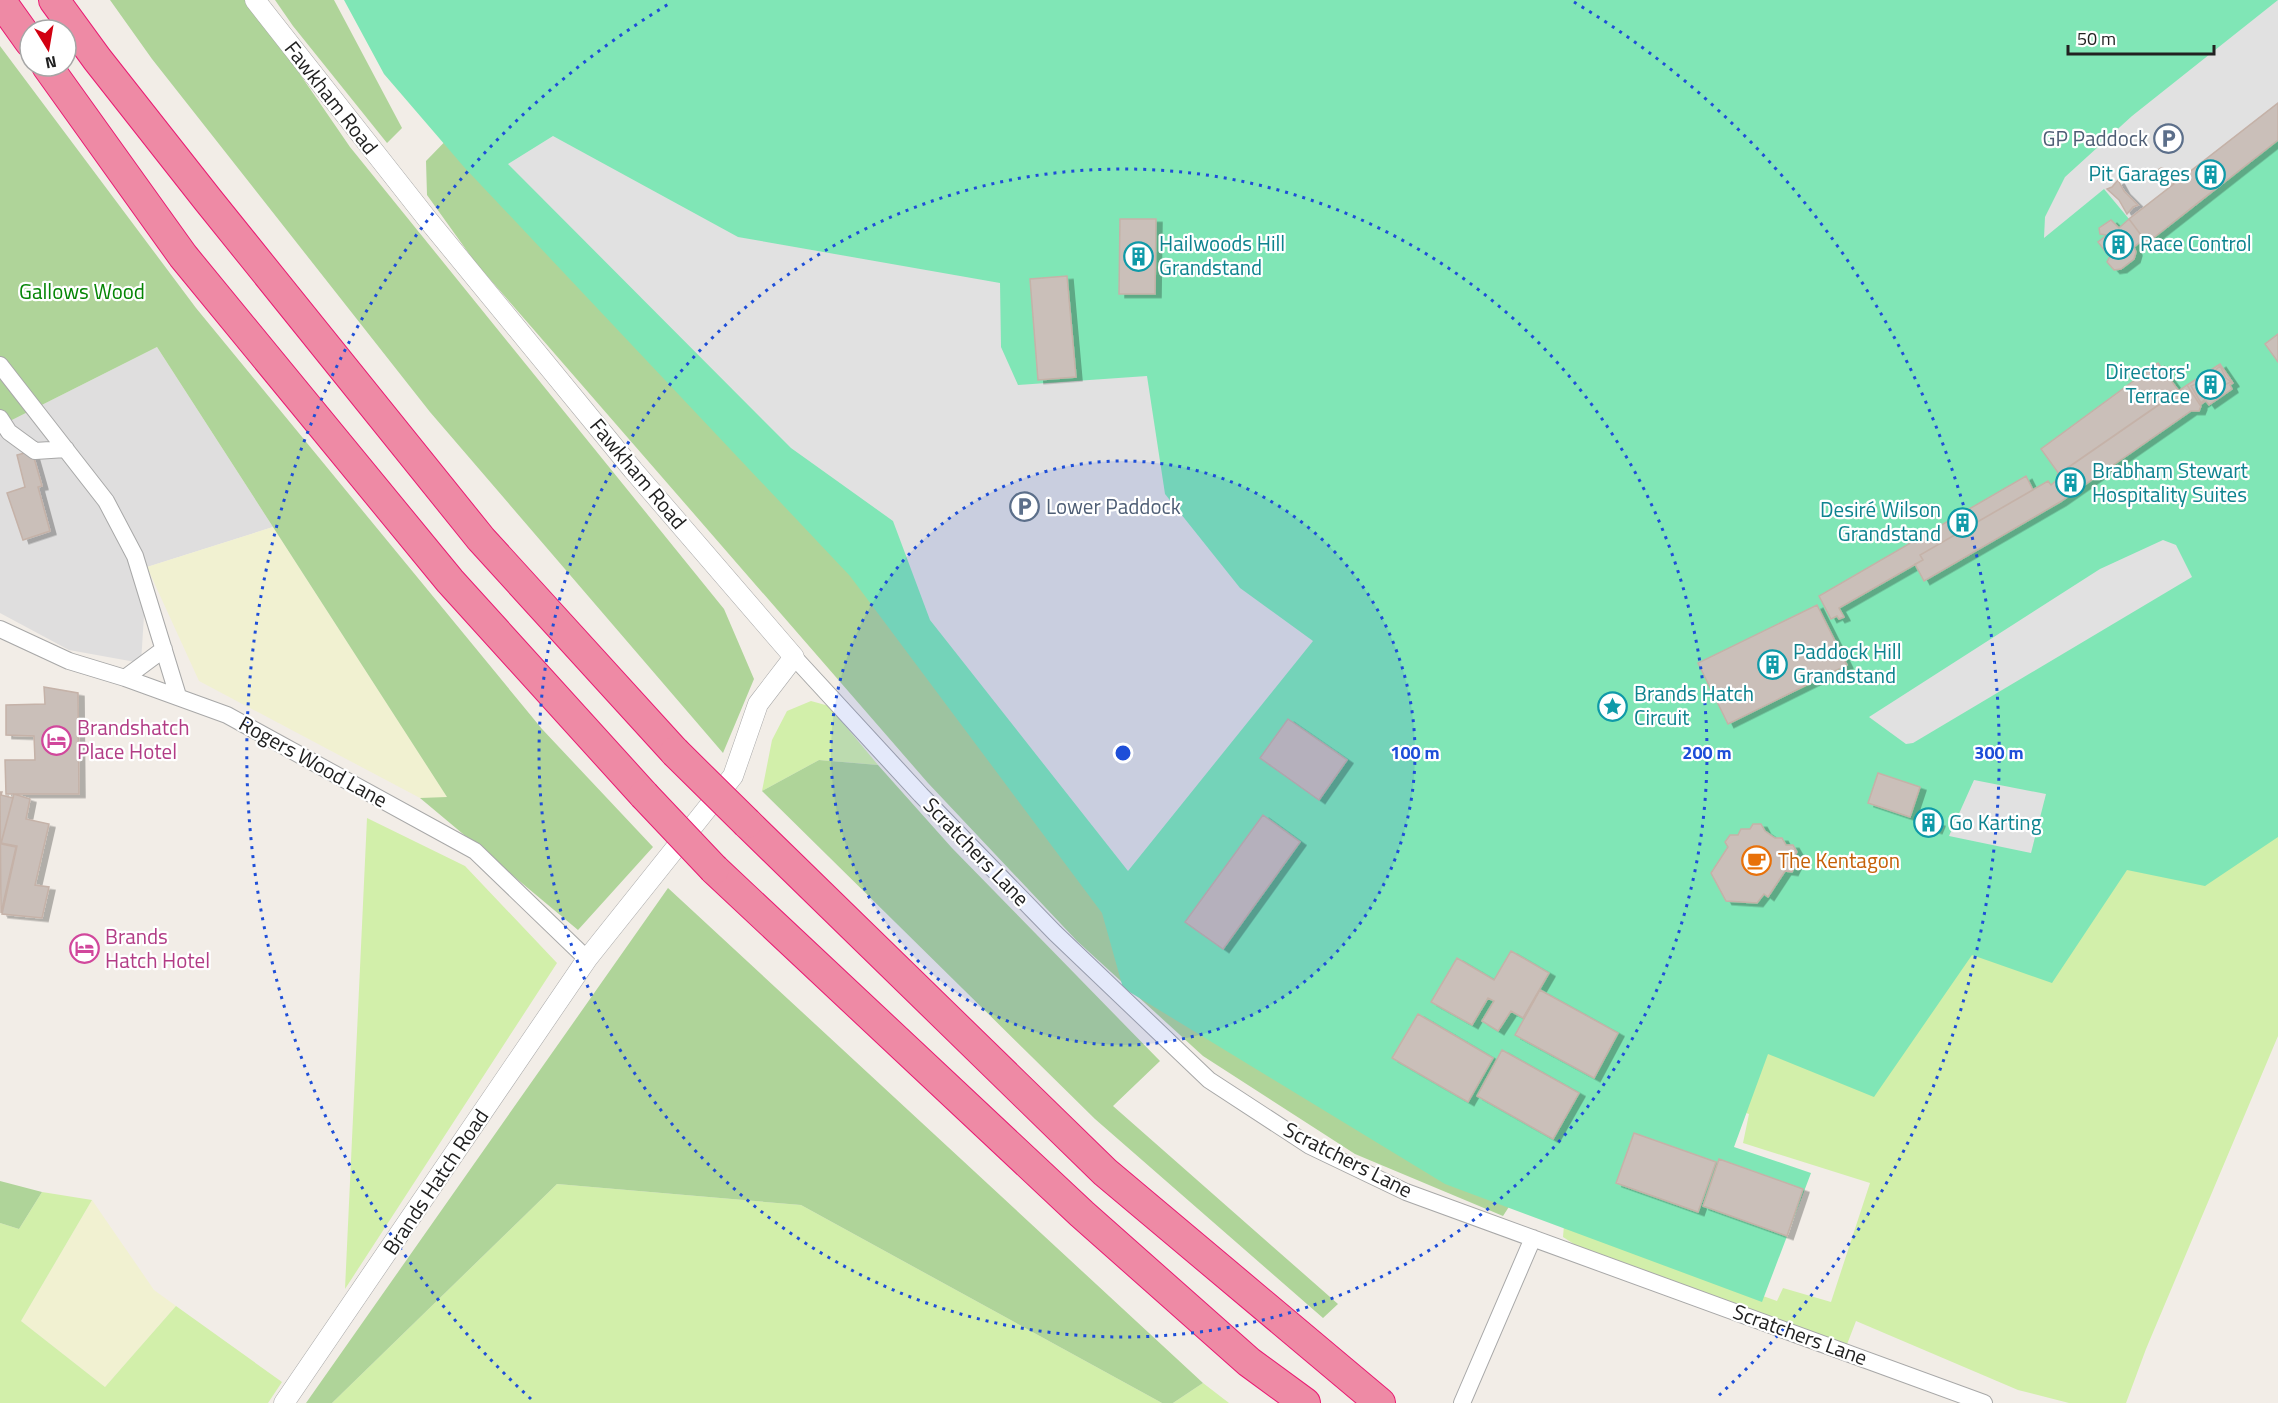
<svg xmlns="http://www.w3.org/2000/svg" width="2278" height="1403" font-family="'Titillium Web',sans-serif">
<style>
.residential{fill:#dfdede}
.farmland{fill:#f1f1d1}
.grass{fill:#d2efaa}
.forest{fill:#afd499}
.pitch{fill:#80e6b6}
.parking{fill:#e1e1e1}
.building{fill:#cabfb9;stroke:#c5b2a8;stroke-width:1.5;filter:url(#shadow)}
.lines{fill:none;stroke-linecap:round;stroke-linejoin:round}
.minor-casing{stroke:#a8a8a8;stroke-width:18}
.tertiary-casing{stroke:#a8a8a8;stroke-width:21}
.motorway-casing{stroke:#e91b73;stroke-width:32}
.minor{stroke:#fff;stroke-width:16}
.tertiary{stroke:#fff;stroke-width:20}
.motorway{stroke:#ee8aa5;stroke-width:30}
.motorway-bridge-casing{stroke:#e91b73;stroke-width:32;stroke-linecap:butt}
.motorway-bridge{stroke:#ee8aa5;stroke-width:30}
.ring{fill:none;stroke:#1d4ed8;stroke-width:3;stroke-dasharray:3 6}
.labels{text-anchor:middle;stroke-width:4.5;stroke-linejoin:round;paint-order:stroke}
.street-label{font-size:21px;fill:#212121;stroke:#fff}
.service-label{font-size:21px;fill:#4e5e75;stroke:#fff;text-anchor:end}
.culture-label{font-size:21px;fill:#0d838f;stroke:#fff;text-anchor:start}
.park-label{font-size:21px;fill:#048504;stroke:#fff}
.hotel-label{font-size:21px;fill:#b23c85;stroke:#fff;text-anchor:start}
.food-label{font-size:21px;fill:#c56008;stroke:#fff;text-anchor:start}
.centre{fill:#1d4ed8;stroke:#fff;stroke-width:3}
.ring-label{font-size:18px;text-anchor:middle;font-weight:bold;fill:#1d4ed8;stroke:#fff;stroke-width:4.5;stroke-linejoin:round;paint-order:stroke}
</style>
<defs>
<filter id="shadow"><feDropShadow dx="6" dy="3.5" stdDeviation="0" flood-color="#0004"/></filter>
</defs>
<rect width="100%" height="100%" fill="#f2ede7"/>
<path class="residential" d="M157,347L273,527L147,567L141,663L69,650L0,613V426Z"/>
<path class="farmland" d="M273,527L448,798H420L199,681L147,567Z
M92,1200L154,1290L176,1306L105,1387L21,1321Z"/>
<path class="grass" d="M811,701L829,706L878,765L819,760L762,791L772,740L787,711Z
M2278,786V1036L2146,1349L2126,1403H2069L2018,1390L1856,1321L1846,1347L1577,1246L1563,1237L1564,1225L1777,1301L1783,1288L1831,1302L1870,1183L1743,1143L1749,1114L1682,1091L2068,901Z
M367,818L465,866L557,963L345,1289Z
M557,1184L801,1205L1162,1403H332Z
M42,1192L92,1200L21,1321L105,1387L176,1306L282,1382L268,1403H0V1223L19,1229Z
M1203,1383L1229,1403H1173Z"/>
<path class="forest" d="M110,0H249L350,147L724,609L754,679L723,753L430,412L152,59Z
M275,0H334L402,128L387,143L293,26Z
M0,46L196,308L542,729L653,847L578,930L420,798L447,797L157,347L0,426Z
M537,47L1514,1199L1503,1216L1355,1154L1203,1056L1077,941L928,783L475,262L427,195L426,161Z
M819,760L878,765L952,848L1160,1061L1113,1106L1338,1304L1323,1318L1095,1119L762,791Z
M668,888L1203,1383L1173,1403H1162L801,1205L557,1184L332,1403H306Z
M0,1181L42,1192L19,1229L0,1223Z"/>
<path class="pitch" d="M344,0H2278V837L2205,886L2127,870L2052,983L1972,955L1874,1097L1768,1054L1734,1147L1811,1173L1762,1302L1445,1184L1123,988L1102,913L850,576L464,167L384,74Z"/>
<path class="parking" d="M2278,0V103L2129,219L2104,189L2044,238L2045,217L2065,177L2132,116Z
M553,136L738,237L1000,283L1001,347L1018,385L1147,376L1165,494L1240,588L1313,641L1128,871L930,620L893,521L791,448L508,164Z
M2163,540L2176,545L2192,577L1913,743L1906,744L1869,717L2100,569Z
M1974,780L2046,794L2031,853L1949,836Z"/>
<path class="building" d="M2278,103V140L2147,243L2129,219Z
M2201,163L2219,186L2147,243L2129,219L2170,187L2158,176V170L2161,168L2165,169L2174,184Z
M2118,180L2124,191L2138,205L2133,207L2127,214L2119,200L2107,189L2112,187Z
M1120,219H1156L1155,294H1119Z
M2129,219L2144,239L2134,247L2136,252L2134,259L2121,269L2114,270L2107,262L2111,254L2108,255L2098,242L2107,235L2100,234L2099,228L2111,220L2119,228Z
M1067,276L1076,377L1038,380L1030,279Z
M2278,334V362L2265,344Z
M2158,363L2179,391L2059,474L2041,449Z
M2220,364L2233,383L2230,385L2232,389L2209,405L2206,401L2200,405L2187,385Z
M2220,366L2226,378L2231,382L2217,388L2201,403L2191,386L2203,381Z
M2187,385L2201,406L2199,411H2191L2060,502L1924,581L1915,564L1923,560L1920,555L2048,481L2051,485L2059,478L2057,475Z
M32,451L42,486L38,487L50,531L23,540L7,493L25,487L17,455Z
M2026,476L2033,490L1920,555L1923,560L1839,608L1844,617L1839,619L1837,616L1831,619L1819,596Z
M1817,605L1847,665L1728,724L1698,663Z
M44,687L78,693L79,794H6L5,760H35L34,736L6,735V705L45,704Z
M1288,719L1347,760L1319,800L1260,758Z
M1878,773L1920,787L1910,817L1868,803Z
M0,792H2L1,795L13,798L1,844L16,847L1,913Z
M14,794L30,799L26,819L49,824L35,885L49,887L42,918L2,914L17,846L1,843Z
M1263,815L1300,842L1223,949L1185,922Z
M1921,816L1939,823L1936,830L1918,824Z
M1753,824H1761L1765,831L1775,838H1782L1786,845H1793L1797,852L1793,858L1796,864L1792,872L1785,871L1768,897L1764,894L1757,903L1726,901L1711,873L1728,847L1725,842L1730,835H1738L1741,829H1750Z
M1511,951L1549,973L1523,1018L1511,1011L1498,1031L1482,1021L1494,1001L1488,998L1472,1025L1431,1002L1457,958L1494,980Z
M1540,990L1618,1033L1594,1078L1515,1035Z
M1418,1014L1493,1058L1468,1102L1392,1058Z
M1502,1050L1579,1093L1553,1139L1477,1096Z
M1634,1133L1716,1162L1698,1212L1616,1183Z
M1719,1159L1803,1189L1787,1236L1703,1206Z"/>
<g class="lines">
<defs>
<path id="minor" d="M0,365L106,501L135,556L178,696
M0,418L9,432L35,451L66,449
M0,629L69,661L125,678L227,715L475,851L587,959
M794,657L921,795L1055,933L1209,1080L1310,1146L1406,1192L1984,1403
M125,678L164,649
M1462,1403L1533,1238"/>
<path id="tertiary" d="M255,0L428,220L633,470L794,657L758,704L733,776L587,959L284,1403"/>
<path id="motorway" d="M0,0L30,42
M54,0L97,59L208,200L481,539L675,752
M47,66L183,256L450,581L644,795
M747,823L1105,1172L1380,1403
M714,869L1082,1214L1249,1362L1305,1403"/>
</defs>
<use href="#minor" class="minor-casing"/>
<use href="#tertiary" class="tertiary-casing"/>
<use href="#motorway" class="motorway-casing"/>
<use href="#minor" class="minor"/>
<use href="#tertiary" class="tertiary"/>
<use href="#motorway" class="motorway"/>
<defs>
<path id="motorway-bridge" d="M675,752L747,823
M644,795L714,869"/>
</defs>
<use href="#motorway-bridge" class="motorway-bridge-casing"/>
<use href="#motorway-bridge" class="motorway-bridge"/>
</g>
<circle cx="1123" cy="753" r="292" fill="#1d4ed8" fill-opacity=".12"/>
<g class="ring">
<circle cx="1123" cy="753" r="292"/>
<circle cx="1123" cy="753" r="584"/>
<path d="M531 1399A876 876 0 0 1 672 2M1574 2A876 876 0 0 1 1715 1399"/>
</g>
<defs>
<symbol id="parking-ring" viewBox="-11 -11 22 22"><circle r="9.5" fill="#fff" stroke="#5c6f8a" stroke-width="1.5"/><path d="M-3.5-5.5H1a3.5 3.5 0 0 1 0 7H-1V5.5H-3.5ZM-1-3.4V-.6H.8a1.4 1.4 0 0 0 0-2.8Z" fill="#5c6f8a"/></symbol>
<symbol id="building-ring" viewBox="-11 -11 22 22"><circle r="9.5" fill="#fff" stroke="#0f9aa8" stroke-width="1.5"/><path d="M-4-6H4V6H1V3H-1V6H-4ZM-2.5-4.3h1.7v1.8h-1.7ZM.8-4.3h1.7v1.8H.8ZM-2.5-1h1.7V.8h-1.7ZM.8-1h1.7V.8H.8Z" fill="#0f9aa8"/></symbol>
<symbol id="sight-ring" viewBox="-11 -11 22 22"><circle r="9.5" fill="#fff" stroke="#0f9aa8" stroke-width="1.5"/><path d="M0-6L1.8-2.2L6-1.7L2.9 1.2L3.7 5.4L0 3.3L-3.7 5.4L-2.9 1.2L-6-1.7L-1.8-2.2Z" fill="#0f9aa8"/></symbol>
<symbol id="hotel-ring" viewBox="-11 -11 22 22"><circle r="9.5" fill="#fff" stroke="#d1479c" stroke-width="1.5"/><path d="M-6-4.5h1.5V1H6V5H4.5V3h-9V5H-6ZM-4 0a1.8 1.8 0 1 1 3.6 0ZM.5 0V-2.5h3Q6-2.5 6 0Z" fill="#d1479c"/></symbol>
<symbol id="cafe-ring" viewBox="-11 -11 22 22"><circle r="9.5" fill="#fff" stroke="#e8710a" stroke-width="1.5"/><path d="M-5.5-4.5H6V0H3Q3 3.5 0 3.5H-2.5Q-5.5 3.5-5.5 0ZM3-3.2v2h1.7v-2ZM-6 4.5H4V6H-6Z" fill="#e8710a"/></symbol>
</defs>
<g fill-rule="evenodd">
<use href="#parking-ring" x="2152" y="122" width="33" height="33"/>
<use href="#building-ring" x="2194" y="158" width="33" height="33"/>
<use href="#building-ring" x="2102" y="228" width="33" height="33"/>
<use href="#building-ring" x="1122" y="240" width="33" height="33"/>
<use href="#building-ring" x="2194" y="368" width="33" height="33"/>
<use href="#building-ring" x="2054" y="466" width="33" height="33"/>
<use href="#parking-ring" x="1008" y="490" width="33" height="33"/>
<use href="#building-ring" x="1946" y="506" width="33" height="33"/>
<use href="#building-ring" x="1756" y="648" width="33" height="33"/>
<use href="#sight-ring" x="1596" y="690" width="33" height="33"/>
<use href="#hotel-ring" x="40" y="724" width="33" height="33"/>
<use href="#building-ring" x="1912" y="806" width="33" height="33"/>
<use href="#cafe-ring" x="1740" y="844" width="33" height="33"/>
<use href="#hotel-ring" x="68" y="932" width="33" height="33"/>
</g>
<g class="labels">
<g class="street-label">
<text transform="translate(331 98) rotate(52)" y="7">Fawkham Road</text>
<text transform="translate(638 474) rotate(50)" y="7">Fawkham Road</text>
<text transform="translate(313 762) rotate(29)" y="7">Rogers Wood Lane</text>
<text transform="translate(976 852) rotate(46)" y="7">Scratchers Lane</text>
<text transform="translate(1348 1160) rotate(27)" y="7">Scratchers Lane</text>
<text transform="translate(436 1182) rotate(-56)" y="7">Brands Hatch Road</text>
<text transform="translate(1800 1335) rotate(20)" y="7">Scratchers Lane</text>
</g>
<g class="service-label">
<text x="2148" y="146">GP Paddock</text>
<text x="1046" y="514" text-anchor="start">Lower Paddock</text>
</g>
<g class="culture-label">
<text x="2190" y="181" text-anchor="end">Pit Garages</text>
<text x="1159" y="251">Hailwoods Hill<tspan x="1159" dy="24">Grandstand</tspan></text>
<text x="2140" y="251">Race Control</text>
<text x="2190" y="379" text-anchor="end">Directors'<tspan x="2190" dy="24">Terrace</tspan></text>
<text x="2092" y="478">Brabham Stewart<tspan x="2092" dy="24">Hospitality Suites</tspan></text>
<text x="1941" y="517" text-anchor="end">Desiré Wilson<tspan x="1941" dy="24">Grandstand</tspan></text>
<text x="1793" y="659">Paddock Hill<tspan x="1793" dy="24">Grandstand</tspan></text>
<text x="1634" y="701">Brands Hatch<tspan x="1634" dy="24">Circuit</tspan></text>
<text x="1949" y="830">Go Karting</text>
</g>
<g class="park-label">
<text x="82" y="299">Gallows Wood</text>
</g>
<g class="hotel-label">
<text x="77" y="735">Brandshatch<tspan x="77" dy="24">Place Hotel</tspan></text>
<text x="105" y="944">Brands<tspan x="105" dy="24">Hatch Hotel</tspan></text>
</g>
<g class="food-label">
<text x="1778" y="868">The Kentagon</text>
</g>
</g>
<circle cx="1123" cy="753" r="9" class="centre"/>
<g class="ring-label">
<text x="1415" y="759">100 m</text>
<text x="1707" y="759">200 m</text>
<text x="1999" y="759">300 m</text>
</g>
<g transform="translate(48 48) rotate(169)"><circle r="28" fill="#ffffff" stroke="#a6a6a6" stroke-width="1.5"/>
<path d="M0-4.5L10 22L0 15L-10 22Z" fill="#d20011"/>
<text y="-9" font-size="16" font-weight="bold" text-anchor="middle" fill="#212121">N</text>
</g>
<path d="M2068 45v9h146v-9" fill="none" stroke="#212121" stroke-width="3"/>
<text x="2077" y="45" font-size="18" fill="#212121" stroke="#ffffff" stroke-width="4.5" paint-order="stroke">50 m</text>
</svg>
